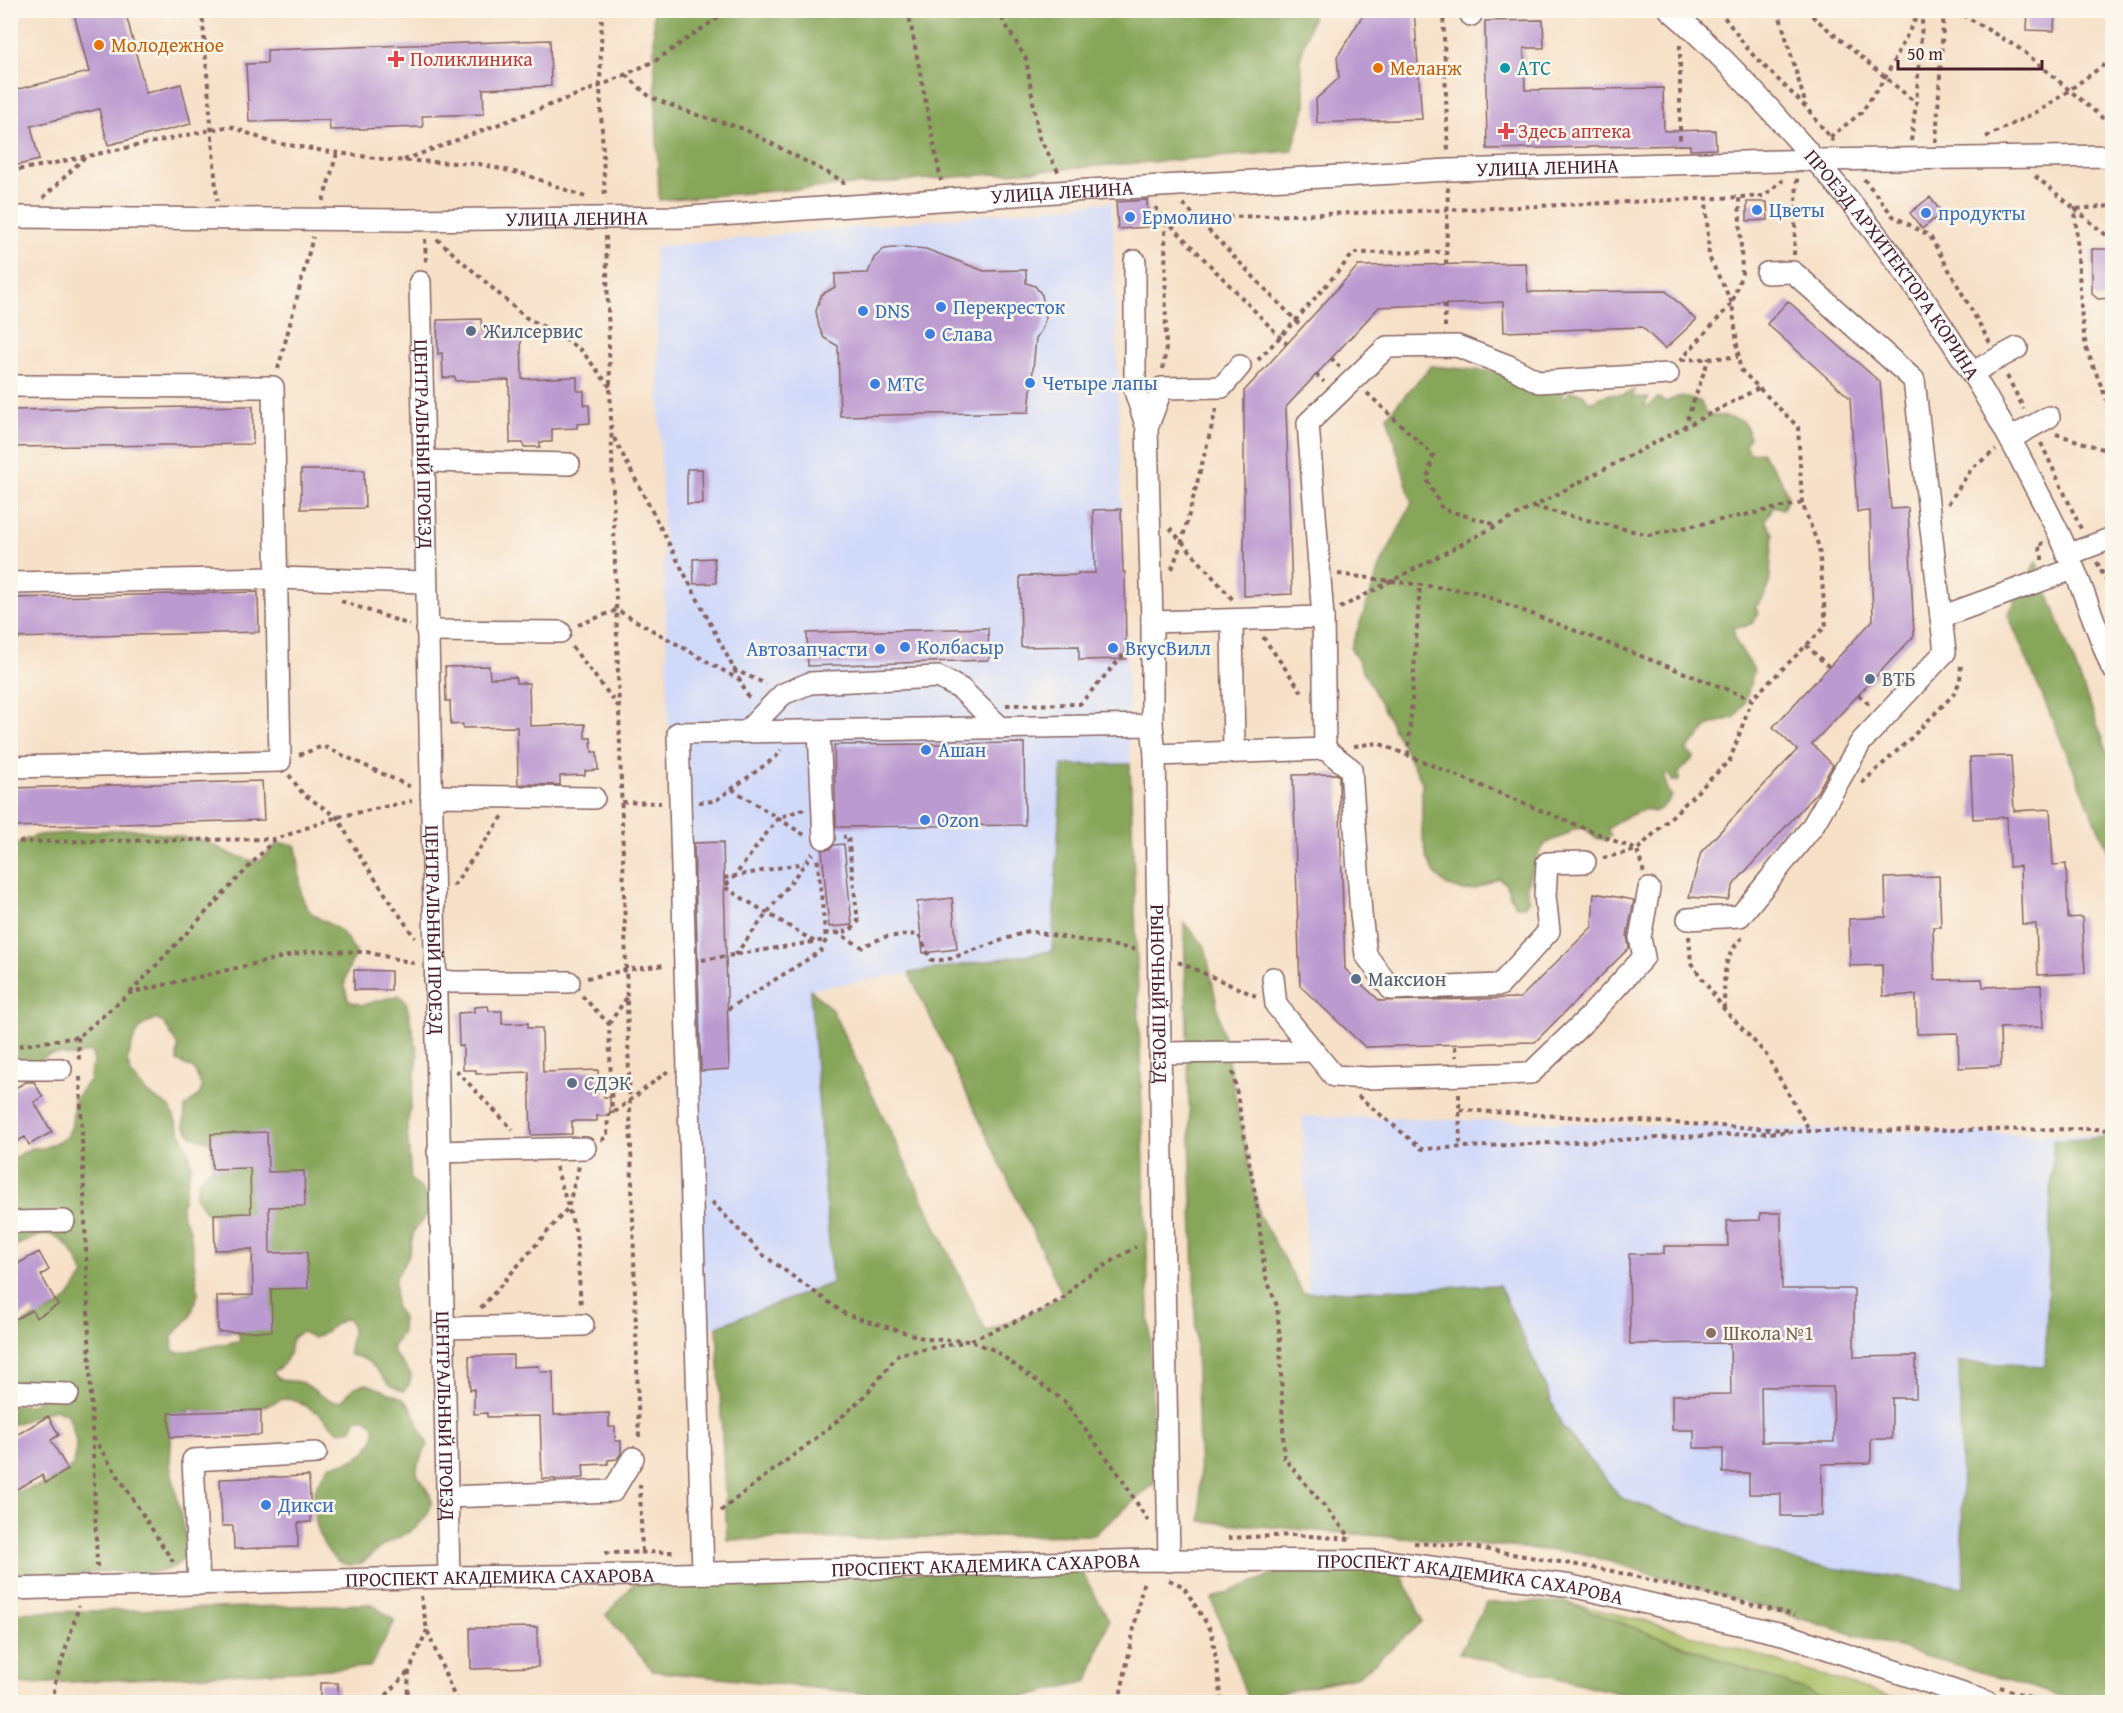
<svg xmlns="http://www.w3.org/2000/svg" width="2123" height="1713" font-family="'Gentium Book Plus',serif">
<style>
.built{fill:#d1d9f9}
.green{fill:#aac065;stroke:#7a7048;stroke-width:1.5}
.forest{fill:#87a65a;stroke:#686242;stroke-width:1.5;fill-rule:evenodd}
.building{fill:#bb9ad0;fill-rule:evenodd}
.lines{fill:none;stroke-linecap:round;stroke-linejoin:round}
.minor-casing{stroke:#866362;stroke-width:24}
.path{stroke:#866362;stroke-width:4;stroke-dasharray:4.5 4.5;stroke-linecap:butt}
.minor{stroke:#fff;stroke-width:21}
.food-dot{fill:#e8710a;stroke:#fbf7ec;stroke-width:2}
.health-dot{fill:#e0444e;stroke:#fbf7ec;stroke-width:2}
.culture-dot{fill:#0f9aa8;stroke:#fbf7ec;stroke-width:2}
.shop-dot{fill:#3f7fe0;stroke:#fbf7ec;stroke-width:2}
.service-dot{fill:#5c6f8a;stroke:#fbf7ec;stroke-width:2}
.education-dot{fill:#8d6e63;stroke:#fbf7ec;stroke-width:2}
.labels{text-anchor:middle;stroke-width:5;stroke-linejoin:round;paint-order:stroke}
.food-label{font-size:20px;fill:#c56008;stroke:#fbf7ec;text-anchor:start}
.health-label{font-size:20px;fill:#be3a42;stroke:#fbf7ec;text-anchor:start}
.culture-label{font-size:20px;fill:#0d838f;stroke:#fbf7ec;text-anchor:start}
.street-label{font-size:20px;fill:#4a1f2b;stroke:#fbf7ec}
.shop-label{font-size:20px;fill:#366cbe;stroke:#fbf7ec;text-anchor:start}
.service-label{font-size:20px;fill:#4e5e75;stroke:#fbf7ec;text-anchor:start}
.education-label{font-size:20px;fill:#785e54;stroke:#fbf7ec;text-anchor:start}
</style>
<rect width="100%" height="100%" fill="#fbf7ec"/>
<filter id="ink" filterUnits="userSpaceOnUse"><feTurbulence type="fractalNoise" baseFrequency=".0167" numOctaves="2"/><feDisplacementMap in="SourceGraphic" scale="12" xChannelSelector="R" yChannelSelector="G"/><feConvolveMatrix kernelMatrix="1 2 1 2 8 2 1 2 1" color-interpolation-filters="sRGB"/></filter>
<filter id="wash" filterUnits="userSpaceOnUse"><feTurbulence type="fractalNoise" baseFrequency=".008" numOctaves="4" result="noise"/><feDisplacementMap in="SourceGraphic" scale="24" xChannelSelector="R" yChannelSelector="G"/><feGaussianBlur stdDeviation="1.35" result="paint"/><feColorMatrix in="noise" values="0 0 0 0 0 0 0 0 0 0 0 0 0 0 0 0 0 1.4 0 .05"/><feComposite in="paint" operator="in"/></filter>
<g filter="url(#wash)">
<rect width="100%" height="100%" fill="#f6e0c7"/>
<path class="built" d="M1112,202L1130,764L1062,766L1053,951L811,989L832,1283L717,1326L686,1328L655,247Z
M1303,1116L2112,1136V1646L2080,1702L1581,1553L1314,1530Z"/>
<path class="green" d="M1564,1602L1649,1622L1909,1702H1836Z"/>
<path class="forest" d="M653,11V10L1314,11L1300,59L1306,104L1292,151L659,200Z
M1431,366L1497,372L1561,390L1565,399L1570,391L1583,394L1589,402L1609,394L1623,395L1635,390L1632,397L1649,398L1644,405L1649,406L1658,398L1666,402C1681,394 1685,395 1701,402L1705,413L1741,420L1748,430L1749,438L1745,444L1750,453L1761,452L1780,477L1788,497L1783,509L1774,506L1765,520L1773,534L1769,586L1762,600L1755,607L1758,612L1754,622L1744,627H1734L1735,641L1754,670L1745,702L1735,717L1710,725L1686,750L1694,757L1679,773V781H1672L1670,774H1665L1667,790L1672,796L1662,808L1654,812L1646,809L1621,819L1607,830L1611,835L1606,840L1595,838L1585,828C1581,828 1575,828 1571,831C1566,835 1571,834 1564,836C1541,844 1541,845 1533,868C1528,881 1524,886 1529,899L1524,906H1516C1507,896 1510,884 1499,878L1476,889L1464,891L1446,885L1435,874L1427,858L1422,834V782L1351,648L1382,562L1412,503L1387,416Z
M2036,561L2112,764V860L2008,615Z
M1130,764L1155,1483L1094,1535L727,1540L717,1326L832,1283L810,989L832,1010L986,1331L1040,1309L1063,1295L909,973L1052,951L1062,765Z
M133,829L206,841L230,854L257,862C275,852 268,839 295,845C303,866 295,891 308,909C316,920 329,922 339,930C346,935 351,945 356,952C348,971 340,981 349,1001L362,1005L399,995L406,1002L418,1054L407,1128L411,1180L426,1193L431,1201L428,1214L414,1231L408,1257L395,1279V1306L402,1318V1332L392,1348L394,1354L411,1374C411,1382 409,1386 403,1391C382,1385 380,1367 364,1359C360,1357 354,1356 350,1355C346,1341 359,1336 347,1318C334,1323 327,1333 314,1338L302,1332C286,1339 293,1345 288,1357C285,1364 279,1368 273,1372C280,1384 292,1379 303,1383C317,1390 325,1404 342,1401L354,1387L367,1384L402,1398L411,1408L428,1445C424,1452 417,1462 417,1470C416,1485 442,1492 426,1516C416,1530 401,1537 385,1544C373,1551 366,1565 351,1565C323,1565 309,1513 315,1490C317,1482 325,1474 329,1466C335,1463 342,1464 348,1462C365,1456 383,1437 370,1420L357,1418L352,1429L339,1432L318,1413L295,1400L283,1399L246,1413H205L192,1409L180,1415L172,1425L170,1465L187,1544L185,1557L175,1566L163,1571L137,1574L111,1571L85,1573L76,1578L50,1584L25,1577L11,1576V1494C58,1479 93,1476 68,1415L56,1409L11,1425V1405H30L41,1400L11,1388L10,1338L26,1321L60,1306L69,1297L84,1275C79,1261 67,1239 51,1235C39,1233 22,1243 11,1248L10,1161L31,1148H44L67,1137L72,1125L74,1100L90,1079L91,1068L94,1062L92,1053L88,1052L74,1057L61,1054L48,1055L37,1063L11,1069V845L38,835ZM155,1019L164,1023L178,1046L177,1061L194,1069L202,1087L200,1094L185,1107L184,1126L192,1136L211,1142L212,1168L200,1178L195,1196L206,1213L214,1215L215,1250H252L253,1294L217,1296L218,1332H237L240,1338L238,1341L178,1353L173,1349L172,1336L190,1317L198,1294L190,1230L183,1217L182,1205L191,1166L189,1153L170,1107L148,1094L131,1074L127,1061L135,1036L143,1025Z
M1184,923L1205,946L1259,1215L1303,1293L1499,1285L1537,1367L1562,1426L1621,1498L1803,1564L1964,1587L1959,1362L2045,1366L2053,1141L2112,1137V1702H2080L1581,1553L1201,1521Z
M1308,1560L1399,1569L1423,1621L1359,1676L1248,1700L1212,1599Z
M1080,1569L1109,1620L1088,1681L1002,1702H946L653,1671L606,1615L637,1580Z
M1564,1602L1836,1702H1653L1459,1653L1487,1603Z
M372,1604L395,1621L370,1667L11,1685V1613Z"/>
<g id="blocks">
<path class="building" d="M73,10H125L146,93L181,84L191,124L108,145L99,109L31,126L39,160L10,167V91L89,72Z
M1366,10H1414L1422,119L1317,123L1316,99L1339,78L1337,57Z
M2028,10H2055L2054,31L2027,30Z
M1543,20L1544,48H1524L1525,90L1663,88L1664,131L1715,130L1716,149L1690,150V145L1487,149L1485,21Z
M550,40L551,86L483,89L484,114L422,116L423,127L330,130L329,120L249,122L246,64L267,63V50Z
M1930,197L1942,213L1922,229L1910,213Z
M1147,200L1149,227L1118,229L1116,202Z
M1747,202H1767L1768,220L1747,221Z
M904,247L926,249L984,271L1026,270V283L1035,286L1042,295L1046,317L1042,329L1036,338L1029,412L840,416L838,346L824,338L819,327L816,311L821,295L835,287V274L868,273L874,258L884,249Z
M2092,249H2112V298L2098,299L2092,294Z
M1526,263L1528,292L1666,291L1696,320L1665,349L1642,327L1504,332L1503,302L1379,307L1286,407L1292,594L1244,596V391L1358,266Z
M1788,301L1880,382L1891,509L1908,508L1914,636L1812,744L1833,765L1817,792L1734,884L1728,900L1689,897L1701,852L1797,750L1773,727L1873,620L1870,511L1857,512L1850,398L1767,324Z
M481,319L482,331L508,330V336H521L522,379L577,377V391H584V405H589L590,423L577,424V428L552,429V442H540V447H524L523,443H510L509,380L456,381L455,377L443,378L442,353L438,354L437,320Z
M253,406V444L10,447V410Z
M687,469H702L703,504H687Z
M301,470H364L365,508L301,509Z
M1121,509L1123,572H1125L1126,659L1079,660V646L1021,647L1020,576L1078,575V573H1095L1093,510Z
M714,558L716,583L694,584L693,559Z
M258,592L259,632L10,638V598Z
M988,628L989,660L808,666L807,633Z
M489,666L490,678L516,677V683H529L530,726L585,724V738H591L592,752H597L598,770L585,771V775L560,776V785L518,784L517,727L463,728V724L451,725L450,701H446L445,667Z
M1024,743L1025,825L836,827L834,745Z
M2011,756L2014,811L2050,809L2053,865L2066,864L2068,918L2082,917L2085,973L2038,975L2036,924H2022L2020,866L2009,867L2007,817L1973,819L1970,757Z
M1337,774L1339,776V783L1345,969L1380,1001L1520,998L1592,927L1594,893L1634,900L1627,936L1629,948L1535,1042L1365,1047L1300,986L1293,775Z
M262,781L264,820L10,827V788Z
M723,842L729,1069L701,1071L694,843Z
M844,844L852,925L829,927L822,850L830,849L834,845Z
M1939,876L1941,927H1933L1935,980L1982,979L1983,987L2041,985L2043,1027L2000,1028L2001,1066L1959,1068L1958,1033L1917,1034L1916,995L1883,996L1882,965L1850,966L1849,919L1886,917L1885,878Z
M952,898L957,949L923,953L917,902Z
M354,970L391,971V990H354Z
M488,1006L489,1011H502V1024L528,1023V1028H542L543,1072L598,1070V1083H604V1097H610V1116H597V1121H572V1134L531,1135L529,1072L476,1074V1070H463V1046H459L458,1013L474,1012V1007Z
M26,1082H34L43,1097L34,1102L52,1132L29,1145L25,1137L10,1145V1091Z
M267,1132L268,1172L304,1171L305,1206L269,1207L270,1253L307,1252L308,1288L271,1289L272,1331L218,1332L217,1296L253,1295L252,1249L215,1250L214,1214L251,1213L250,1168L212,1169L211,1134Z
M1760,1213H1781L1782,1289H1854V1357L1916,1356V1398H1892V1439H1871V1463L1822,1464V1516H1781V1494H1749V1473H1723V1448H1694V1430H1672V1395L1731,1394L1730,1343L1630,1344L1629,1254H1664V1246H1728L1727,1221L1760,1220ZM1761,1387H1833L1834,1442H1762Z
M39,1252L49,1270L41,1275L58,1305L36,1318L32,1310L10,1322V1268Z
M513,1355V1367L539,1366L540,1372H553L554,1415L609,1413V1427H615V1441H621V1453L617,1459L608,1460V1464L583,1465L584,1478L555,1480V1479H542L540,1416L487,1417V1413L474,1414V1389L470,1390L469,1356Z
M261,1410V1435L170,1437L169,1413Z
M48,1416L59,1435L51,1440L68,1470L46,1483L42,1475L10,1493V1439Z
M309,1476L311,1522L298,1523V1547L234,1549L233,1526H222L220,1479Z
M537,1627L538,1667L471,1669L470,1628Z
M320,1683H338V1702H320Z"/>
</g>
</g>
<g filter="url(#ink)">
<use href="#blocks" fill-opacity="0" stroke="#866362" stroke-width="1.5"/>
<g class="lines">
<defs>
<g id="minor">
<path id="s1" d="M1670,10C1712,45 1749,86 1785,126C1884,234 1966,350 2032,481C2042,500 2052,519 2061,538C2080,580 2095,625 2112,668"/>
<path d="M1471,15V10"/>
<path id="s2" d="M10,217L407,220L690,217L1071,191L1449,170L1816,160L2112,156"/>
<path id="s3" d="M1135,261V391L1147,428L1152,622V725L1155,755L1169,1561"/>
<path d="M1767,273L1793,272L1914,380L1941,617"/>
<path id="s4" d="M420,282L449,1577"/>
<path d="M1973,372L2017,348"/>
<path d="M10,386L273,387L280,761L10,767"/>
<path d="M1147,428L1162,388L1222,387L1240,366"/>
<path d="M2011,438L2049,417"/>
<path d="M424,461L569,464"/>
<path d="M2067,555L2112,538"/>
<path d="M10,583L275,578L426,582"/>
<path d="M1232,621L1234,751"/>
<path d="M1152,622L1323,617"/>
<path d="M427,631L560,632"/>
<path d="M819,731L824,838"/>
<path d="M746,732L783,694L810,683L938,677L961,689L1001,728"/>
<path d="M1155,755L1325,749"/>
<path d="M431,796L594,798"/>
<path d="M1585,862L1547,863L1545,896L1549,931L1500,985L1391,989L1366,955L1361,914L1351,769L1325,749L1323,617L1308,423L1387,347L1457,346L1509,366L1539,382L1668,374"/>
<path d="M1688,919L1740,916L1812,827L1861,742L1945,652L1941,617L2073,569"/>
<path d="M1273,978L1276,1005L1334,1076L1369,1078L1531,1073L1589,1017L1644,957L1640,938L1649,889"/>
<path d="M435,980L452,982H569"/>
<path d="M1160,1053L1313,1051"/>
<path d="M10,1069H61"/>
<path d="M438,1152L585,1148"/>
<path d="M10,1222L64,1221"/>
<path d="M443,1328L583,1325"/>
<path d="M10,1392L68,1394"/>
<path d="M447,1497L613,1491L633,1458"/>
<path d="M703,1573L678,733L1152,725"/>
<path d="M199,1584L193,1460L316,1453"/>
<path id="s5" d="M10,1589L449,1577L643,1575L1146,1560L1386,1561L1571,1586L1787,1635L1987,1702"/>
</g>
</defs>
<use href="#minor" class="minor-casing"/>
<path class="path" d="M202,10L217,201
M602,10L600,86L605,199
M908,10L941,181
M997,10L1026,59L1039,137L1059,173
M1443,10L1448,153
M1719,10L1750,52L1806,107L1833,141
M1778,10L1806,106
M1805,10L1916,103
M1955,10L2022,50L2112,126
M1680,45V145
M626,75L650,97L691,113L744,129L843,181L844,188
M1830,137L1861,113L1885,78L1920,10
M1986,137L2046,107L2112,59
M1911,141L1916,104L1923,10
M1936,142L1944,10
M404,160L600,86L655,61L729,10
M10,171L45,165L230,126L270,142L324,151L390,160L479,164L527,175L585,197
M2035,176L2075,209L2112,206
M1864,179L1893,216L1930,236L1990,343
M43,198L85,157
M323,201L337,153
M1183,204L1302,327
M1155,207L1165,219L1166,348L1163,369
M1165,219L1448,210L1764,196L1783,180
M1165,219L1287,344
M2106,235L2075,209L2082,320L2086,348L2112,413
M606,236L639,1440
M425,239L426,264
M437,239L525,317L554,332L582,351L610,387
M1794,255L1797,178
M1446,264L1448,187
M1445,327V304
M1331,358L1340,367
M1258,360L1296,320L1354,253L1446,252
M1682,360L1738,357
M1680,361L1732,303L1742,273L1739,197
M278,369L313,237
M1316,374L1324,382
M2007,376L2024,409
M1367,393L1433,455L1427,480L1442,509L1497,525
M1684,428L1709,358
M2056,434L2112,452
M614,438L750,700
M2041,443L2082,531
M1948,504L1972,468L1996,450
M1534,507L1649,535L1802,503
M1170,528L1234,601
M2042,560V555L2038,545L2044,543
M2097,562L2112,593
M1172,569L1182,541L1217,406
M1338,574L1475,592L1752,699
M341,601L410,625
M1340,608L1759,388
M578,625L617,610L738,679
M1263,637L1304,695
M1806,645L1829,667
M572,647L619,707
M733,669L766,684
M1858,695L1868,703L1870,700
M1006,705L1080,704L1133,644
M1354,746L1378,743L1637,850L1730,760L1752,699L1826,626L1819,547L1802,503L1798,427L1740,369L1732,303L1709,257L1706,199
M299,755L323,746L413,788
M1408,755L1420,585
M289,775L303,794L337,817L359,855L415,938
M1862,783L1910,739L1953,695L1960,681L1961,663
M732,789L806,836
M622,802L661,803
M699,802L715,801L776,757L781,750
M804,809L778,818L734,877L724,887L815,942
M10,842L276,839L337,817L412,801
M1603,858L1637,850L1644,873
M724,878L804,863
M453,886L503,816
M836,932L862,947L884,937L919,934L931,960H946L1028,931L1139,950
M825,934L850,931L858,922L848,836L843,837
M1689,936L1691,963L1724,1009L1765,1053L1810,1131
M735,955L813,853
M702,960L826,940
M1178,962L1256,996
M587,978L626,970L665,965
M130,993L275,839
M582,996L609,1024L612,1114
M728,1009L821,951L826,940L817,856
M1724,1009C1725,979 1720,958 1744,936
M609,1024L627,997
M78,1037L79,1061
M1455,1046L1456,1057
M10,1047L78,1037L130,993L309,951L367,952L417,964
M456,1070L513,1130
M1233,1072L1257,1205L1265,1275L1277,1306L1280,1341L1284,1458L1351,1538
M80,1077L97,1567
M1459,1094L1460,1147
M1358,1096L1422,1149L1810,1131L2098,1129L2112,1130
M1460,1110L1788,1130
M601,1140L607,1137L608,1115L612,1114L668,1071
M556,1167L576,1233L581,1306
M712,1202L762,1254L845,1314L926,1339L970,1341L994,1350L1064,1401L1118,1473L1148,1521
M481,1308L568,1208L579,1166
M971,1340L1040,1311L1065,1297L1079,1281L1136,1247
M93,1437L175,1565
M640,1484L642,1554
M721,1511C767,1472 820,1440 863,1397C876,1384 887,1368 899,1354L964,1342
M1228,1538L1295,1535L1352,1539
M1414,1543L1466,1546L1612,1571L1795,1615
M605,1553L673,1552
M1169,1580L1183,1586L1212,1632L1222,1702
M421,1596L427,1630L455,1698L459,1702
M2000,1687L2044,1702
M53,1702L55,1683L79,1606
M380,1702L408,1672
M407,1702L409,1672L427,1630
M1119,1702L1144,1579"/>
<use href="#minor" class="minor"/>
</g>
</g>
<g class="food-dot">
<circle cx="99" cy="45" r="6"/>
<circle cx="1378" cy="68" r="6"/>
</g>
<g class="health-dot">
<path d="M393 50h6v6h6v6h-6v6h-6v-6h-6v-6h6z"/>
<path d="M1503 122h6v6h6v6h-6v6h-6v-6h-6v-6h6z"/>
</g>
<circle class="culture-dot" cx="1505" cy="68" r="6"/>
<g class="shop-dot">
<circle cx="1757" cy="210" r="6"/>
<circle cx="1926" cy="213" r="6"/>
<circle cx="1130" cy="217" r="6"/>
<circle cx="941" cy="307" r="6"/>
<circle cx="863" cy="311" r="6"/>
<circle cx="930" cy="334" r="6"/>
<circle cx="1030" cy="383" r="6"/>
<circle cx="875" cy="384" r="6"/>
<circle cx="905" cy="647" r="6"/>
<circle cx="1113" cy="648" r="6"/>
<circle cx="880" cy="649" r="6"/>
<circle cx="926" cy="750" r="6"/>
<circle cx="925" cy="820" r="6"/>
<circle cx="266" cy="1505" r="6"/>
</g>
<g class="service-dot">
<circle cx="471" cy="331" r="6"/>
<circle cx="1870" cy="679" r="6"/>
<circle cx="1356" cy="979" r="6"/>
<circle cx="572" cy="1083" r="6"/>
</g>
<circle class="education-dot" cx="1711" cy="1333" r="6"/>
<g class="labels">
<g class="food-label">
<text x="111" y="52">Молодежное</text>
<text x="1390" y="75">Меланж</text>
</g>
<g class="health-label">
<text x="410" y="66">Поликлиника</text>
<text x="1518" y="138">Здесь аптека</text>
</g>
<g class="culture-label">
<text x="1517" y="75">АТС</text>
</g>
<g class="street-label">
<text dy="7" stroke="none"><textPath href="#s2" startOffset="1539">УЛИЦА ЛЕНИНА</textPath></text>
<text dy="7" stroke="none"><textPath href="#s2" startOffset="1053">УЛИЦА ЛЕНИНА</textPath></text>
<text dy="7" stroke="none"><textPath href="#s2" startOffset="567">УЛИЦА ЛЕНИНА</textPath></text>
<text dy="7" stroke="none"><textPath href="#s1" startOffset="339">ПРОЕЗД АРХИТЕКТОРА КОРИНА</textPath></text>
<text dy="7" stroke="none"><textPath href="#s4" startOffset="162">ЦЕНТРАЛЬНЫЙ ПРОЕЗД</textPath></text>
<text dy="7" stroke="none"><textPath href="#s4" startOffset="648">ЦЕНТРАЛЬНЫЙ ПРОЕЗД</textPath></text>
<text dy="7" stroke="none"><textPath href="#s3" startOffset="735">РЫНОЧНЫЙ ПРОЕЗД</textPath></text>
<text dy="7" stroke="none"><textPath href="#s4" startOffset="1134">ЦЕНТРАЛЬНЫЙ ПРОЕЗД</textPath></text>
<text dy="7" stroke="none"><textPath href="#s5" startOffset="976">ПРОСПЕКТ АКАДЕМИКА САХАРОВА</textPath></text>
<text dy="7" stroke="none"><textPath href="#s5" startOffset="490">ПРОСПЕКТ АКАДЕМИКА САХАРОВА</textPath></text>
<text dy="7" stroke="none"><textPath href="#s5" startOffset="1462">ПРОСПЕКТ АКАДЕМИКА САХАРОВА</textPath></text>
</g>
<g class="shop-label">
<text x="1769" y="217">Цветы</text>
<text x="1938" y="220">продукты</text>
<text x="1142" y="224">Ермолино</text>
<text x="953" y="314">Перекресток</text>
<text x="875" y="318">DNS</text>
<text x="942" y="341">Слава</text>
<text x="1042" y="390">Четыре лапы</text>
<text x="887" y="391">МТС</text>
<text x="917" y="654">Колбасыр</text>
<text x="1125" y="655">ВкусВилл</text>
<text x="868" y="656" text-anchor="end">Автозапчасти</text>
<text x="938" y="757">Ашан</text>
<text x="937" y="827">Ozon</text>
<text x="278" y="1512">Дикси</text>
</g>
<g class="service-label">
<text x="483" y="338">Жилсервис</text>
<text x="1882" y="686">ВТБ</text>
<text x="1368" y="986">Максион</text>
<text x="584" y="1090">СДЭК</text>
</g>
<g class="education-label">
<text x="1723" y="1340">Школа №1</text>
</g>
</g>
<rect width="2123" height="1713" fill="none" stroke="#fbf7ec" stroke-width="36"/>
<path d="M1898 60v9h144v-9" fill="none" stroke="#4a1f2b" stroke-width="3"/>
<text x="1907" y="60" font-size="18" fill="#4a1f2b" stroke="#fbf7ec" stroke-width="4.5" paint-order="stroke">50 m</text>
</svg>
